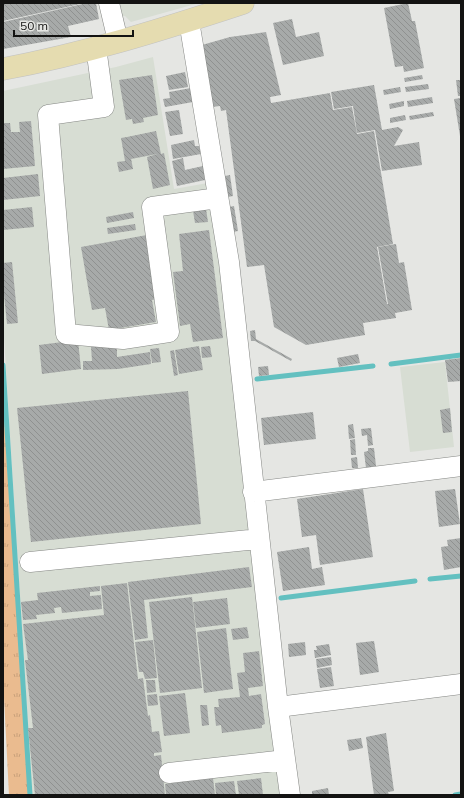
<svg xmlns="http://www.w3.org/2000/svg" width="464" height="798" font-family="Mulish,sans-serif">
<style>
.built{fill:#d7ddd3}
.grass{fill:url(#grass-tufts)}
.lines{fill:none;stroke-linecap:round;stroke-linejoin:round}
.stream{stroke:#63c0c0;stroke-width:5}
.building{fill:url(#building-back-hatch)}
.minor-casing{stroke:#858784;stroke-width:21}
.major-casing{stroke:#c2c2c1;stroke-width:23}
.minor{stroke:#fff;stroke-width:20}
.major{stroke:#e5dcb0;stroke-width:22}
</style>
<defs>
<pattern id="grass-tufts" width="24" height="20" patternUnits="userSpaceOnUse"><rect width="24" height="20" fill="#eabb8f"/><path d="M3 7l-1-3M5 7V3M7 7l1-3M15 17l-1-3M17 17v-4M19 17l1-3" fill="none" stroke="#c8a07a"/></pattern>
<pattern id="building-back-hatch" width="6" height="6" patternUnits="userSpaceOnUse"><rect width="6" height="6" fill="#a7aaa9"/><path d="M-1 5l2 2M0 0l6 6M5-1l2 2" fill="none" stroke="#8f9190"/></pattern>
</defs>
<rect width="100%" height="100%" fill="#e5e6e3"/>
<path class="built" d="M112,3H199L131,22L125,16L116,18Z
M153,57L174,189L208,183L234,371L283,795H32L3,321V91L116,67Z
M445,362L454,447L410,452L400,367Z"/>
<path class="grass" d="M3,394V399L29,795H9L3,678Z"/>
<g class="lines">
<path class="stream" d="M391,364L461,355
M3,365L30,795
M257,379L373,366
M430,579L461,576
M281,598L415,581
M455,795L461,794"/>
</g>
<path class="building" d="M3,3H80V4L3,21Z
M87,3H96L99,19L68,26L71,37L3,49V22Z
M408,3L412,21H415L424,68L404,72L403,66L395,67L384,8Z
M292,19L296,37L319,32L324,56L283,65L273,23Z
M266,32L281,95L270,97L271,103L330,93L333,110L352,107L357,134L374,131L393,244L377,247L387,304H388L378,247L396,244L399,263L404,262L412,310L395,313L396,318L363,323L365,335L306,345L274,327L264,265L247,267L226,110L221,111L220,106L212,107L202,45L230,37Z
M185,72L188,87L169,90L166,76Z
M152,75L158,115L143,118L144,122L133,124L132,119L126,120L119,80Z
M422,75L423,79L405,82L404,78Z
M456,80H461V96H458Z
M428,84L429,89L406,92L405,87Z
M374,85L382,130L398,127L403,130L394,146L419,142L422,165L382,171L375,130L357,133L353,106L334,109L331,92Z
M400,87L401,92L384,95L383,90Z
M191,88L193,102L165,107L163,99L170,98L169,92Z
M432,97L433,103L408,107L407,101Z
M461,98V136H460L454,99Z
M404,101V106L390,109L389,104Z
M179,110L183,134L170,136L165,112Z
M433,112L434,116L410,120L409,116Z
M405,115L406,120L390,123V118Z
M31,121L35,166L3,169V123H10L11,132H20L19,122Z
M156,131L161,154L164,153L170,185L153,189L147,157L157,154L131,159L127,137Z
M127,137L133,169L119,172L117,162L125,161L121,138Z
M194,140L195,146H199L201,154L173,159L171,145Z
M183,158L185,170L203,166L205,180L177,186L172,161Z
M38,174L40,196L3,200V178Z
M230,175L233,196L228,197L225,176Z
M234,206L238,231L233,232L229,207Z
M32,207L34,227L3,230V210Z
M206,209L208,222L195,223L193,211Z
M133,212L134,218L107,223L106,217Z
M135,224L136,230L108,234L107,228Z
M209,230L223,338L193,342L190,324L180,326L173,272L183,271L179,234Z
M147,235L158,299L152,300L156,322L109,330L105,308L92,310L81,247Z
M12,262L18,323L7,324L3,285V263Z
M255,330L256,339L292,359L291,361L255,341H251L250,331Z
M78,340L81,369L42,374L39,345Z
M117,346V357L150,352L151,364L118,369L83,370V361H92L91,347Z
M199,346L203,370L179,374L175,350Z
M210,346L212,357L202,358L201,347Z
M159,348L161,362L152,363L150,349Z
M174,350L178,375L174,376L170,351Z
M358,354L360,363L339,367L337,358Z
M461,358V381L448,382L445,360Z
M268,366L269,375L259,376L258,367Z
M188,391L201,524L31,542L17,408Z
M450,408L452,432L443,433L440,410Z
M313,412L316,439L264,445L261,418Z
M353,424L355,438L349,439L348,425Z
M371,428L373,445L368,446L367,435L362,436L361,429Z
M355,439L356,455H351L350,440Z
M368,448H374L376,466L366,468L364,452L368,451Z
M357,457L358,468H352L351,458Z
M363,489L373,557L320,565L316,535L302,537L297,499Z
M455,489L460,524L439,527L435,491Z
M461,538V567L444,570L441,547L448,546L447,540Z
M309,547L312,569L322,567L325,585L283,591L277,552Z
M249,567L252,587L144,600L148,638L135,640L128,582Z
M127,583L138,679L143,678L148,716L150,715L152,732L159,731L162,752L154,753V756L161,755L165,795H35L28,728H33L25,660H28L23,624L104,615L101,586Z
M100,586V591L90,592V596L101,595L102,609L62,613L61,607L54,608L55,613L36,615L37,619L23,620L21,602L38,600L37,593Z
M192,597L202,688L160,693L149,602Z
M227,598L230,624L196,628L193,602Z
M247,627L249,638L233,640L231,629Z
M226,628L233,689L204,693L197,632Z
M153,640L157,678L145,679L143,672H139L135,642Z
M374,641L379,672L360,675L356,643Z
M305,642L306,655L289,657L288,644Z
M329,644L331,655L315,658L314,650H317L316,646Z
M259,651L263,686L248,688L249,696L261,694L265,724L262,725V728L222,733L221,725L216,726L214,707H219L218,699L240,697L237,673L245,672L243,653Z
M331,657L332,665L317,668L316,659Z
M331,667L334,686L320,688L317,669Z
M146,680H155L156,692L147,693Z
M185,693L190,733L164,736L159,696Z
M157,694L158,705L148,706L147,695Z
M200,705H207L209,725L202,726Z
M386,733L394,791L388,792L389,795H374L366,737Z
M361,738L363,748L349,751L347,740Z
M213,778L215,795H166L165,784Z
M261,778L263,795H239L237,781Z
M234,781L236,795H216L215,783Z
M328,788L329,795H312V791Z"/>
<g class="lines">
<defs>
<path id="minor" d="M109,3L118,41
M189,21L229,262L278,707L290,795
M96,47L104,107L48,115L66,334L123,339L169,332L152,207L218,198
M253,492L461,466
M30,562L259,539
M278,707L461,684
M169,773L285,760"/>
<path id="major" d="M3,69C84,54 164,29 243,3"/>
</defs>
<use href="#minor" class="minor-casing"/>
<use href="#major" class="major-casing"/>
<use href="#minor" class="minor"/>
<use href="#major" class="major"/>
</g>
<rect width="464" height="798" fill="none" stroke="#131312" stroke-width="8"/>
<path d="M14 30v6h119v-6" fill="none" stroke="#131312" stroke-width="2"/>
<text x="20" y="30" font-size="12" fill="#131312" stroke="#e5e6e3" stroke-width="3" paint-order="stroke">50 m</text>
</svg>
